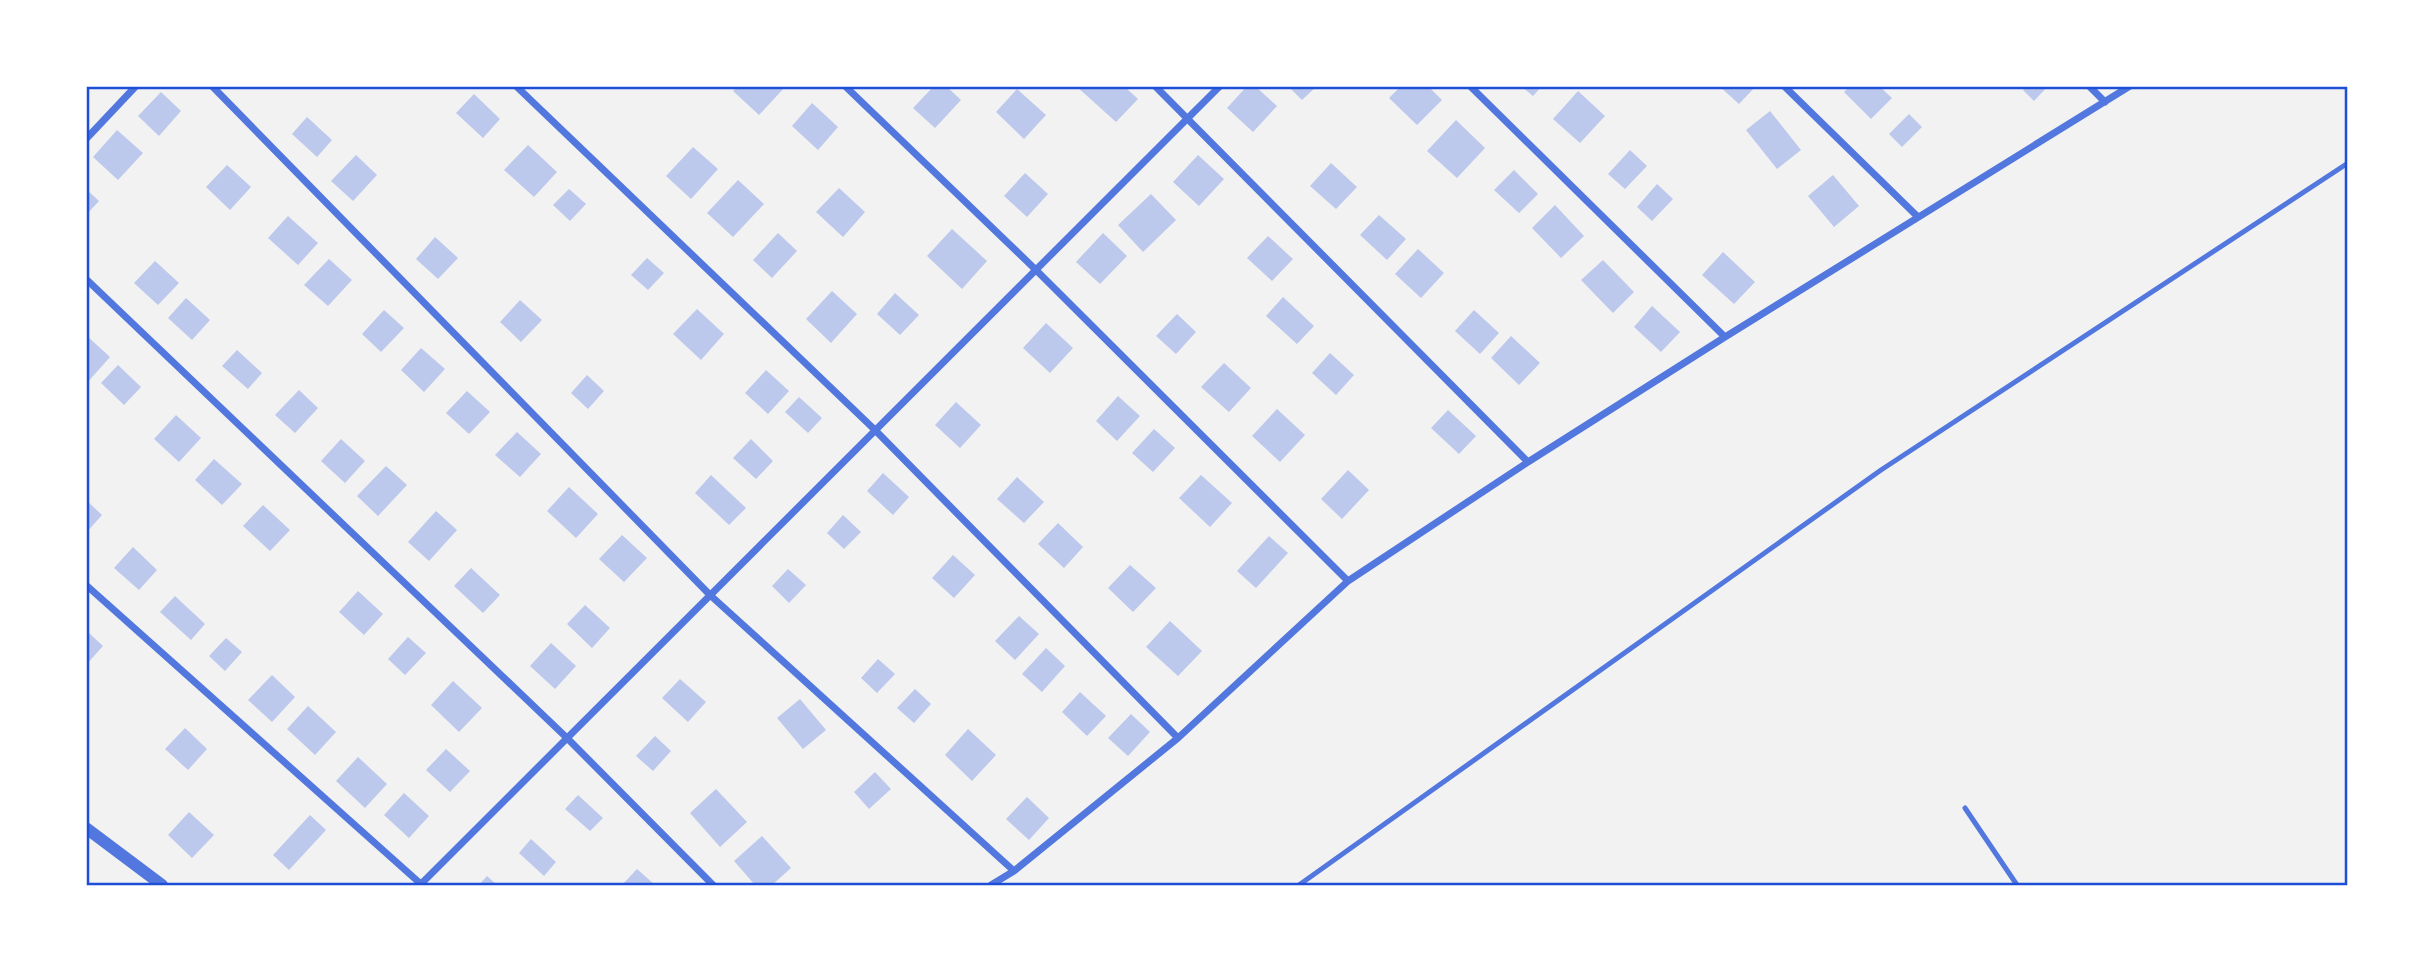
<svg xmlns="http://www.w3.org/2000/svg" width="2434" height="971" font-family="'Alegreya Sans',sans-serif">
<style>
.building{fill:#bdc9ec}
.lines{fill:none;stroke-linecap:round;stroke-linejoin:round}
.service{stroke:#5277de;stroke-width:5}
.minor{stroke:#5277de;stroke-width:7}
.tertiary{stroke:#5277de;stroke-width:12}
.neatline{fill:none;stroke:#1d4ed8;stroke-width:2.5}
</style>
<rect width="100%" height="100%" fill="#f2f2f2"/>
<path class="building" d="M738,86H786L759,115L733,91Z
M934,86H946L961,100L935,128L913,108Z
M1076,86H1124L1138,99L1116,122Z
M1247,86H1255L1277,106L1253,132L1227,108Z
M1288,86H1317L1302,100Z
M1401,86H1428L1442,100L1417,125L1389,98Z
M1521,86H1542L1533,96Z
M1719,86H1756L1739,104Z
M1850,86H1879L1892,98L1871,119L1844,92Z
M2027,86H2048L2034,101L2023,90Z
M1017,89L1046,115L1024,139L996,112Z
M1578,91L1605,116L1580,143L1553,119Z
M161,92L181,111L159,136L138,116Z
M474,94L500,119L483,138L456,113Z
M812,103L838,127L818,150L792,126Z
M1770,111L1801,150L1777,169L1746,130Z
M1909,114L1922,127L1902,147L1889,134Z
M307,117L332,140L317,157L292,134Z
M1456,120L1485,148L1457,178L1427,151Z
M117,130L143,153L118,180L93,157Z
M528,145L557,172L534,197L504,170Z
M693,147L718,169L691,199L666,176Z
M1630,150L1647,166L1625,189L1608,174Z
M356,155L377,175L353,201L331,181Z
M1198,155L1224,179L1199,206L1173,182Z
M1331,163L1357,187L1336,209L1310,186Z
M227,165L251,187L230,210L206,187Z
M1514,170L1538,194L1519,213L1494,190Z
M1025,173L1048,194L1027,217L1004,196Z
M1833,175L1859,206L1834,227L1808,196Z
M738,180L764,204L733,237L707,213Z
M1657,184L1673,199L1652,221L1637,207Z
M839,188L865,212L843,237L816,212Z
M86,189L99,201L86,215Z
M569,189L586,204L570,221L553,205Z
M1151,194L1176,220L1143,252L1118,225Z
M1555,205L1584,236L1561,258L1532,228Z
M1379,215L1406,239L1387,260L1360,235Z
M288,216L318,243L298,265L268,238Z
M952,229L987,261L962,289L927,256Z
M778,233L797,251L772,278L753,260Z
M1103,233L1127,256L1100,284L1076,262Z
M1268,236L1293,259L1272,281L1247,258Z
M435,237L458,258L438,279L416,259Z
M1418,249L1444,273L1421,298L1395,274Z
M1723,252L1755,282L1734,304L1702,275Z
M647,258L664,273L648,290L631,275Z
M329,259L352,280L328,306L304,285Z
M1603,260L1634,292L1613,313L1581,280Z
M155,261L179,283L158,305L134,283Z
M832,291L857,314L831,343L806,319Z
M895,293L919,315L900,335L877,314Z
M1283,297L1314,326L1297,344L1266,316Z
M186,298L210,320L192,340L168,318Z
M520,300L542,320L521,342L500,322Z
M1652,306L1680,332L1661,352L1634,327Z
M697,309L724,334L701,360L673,334Z
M384,310L404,328L381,352L362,334Z
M1474,310L1499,333L1480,354L1455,331Z
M1177,314L1196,332L1176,354L1156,336Z
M1046,323L1073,348L1050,373L1023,348Z
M86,335L110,357L86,384Z
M1511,336L1540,363L1519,385L1491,358Z
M421,348L445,369L424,392L401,370Z
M237,350L262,373L248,389L222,366Z
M1330,353L1354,375L1336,395L1312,373Z
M1224,363L1251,388L1229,412L1201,387Z
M118,365L141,387L124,405L101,383Z
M766,370L789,391L768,414L745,393Z
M587,375L604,391L588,409L571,393Z
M299,390L318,408L295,433L275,415Z
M467,391L490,412L469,434L446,413Z
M1118,396L1140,416L1117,441L1096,421Z
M799,397L822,418L808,433L785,412Z
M956,402L981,425L960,448L935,425Z
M1277,409L1305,435L1280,462L1252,436Z
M1448,410L1476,436L1459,454L1431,428Z
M176,415L201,438L179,462L154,439Z
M1154,429L1175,448L1153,472L1132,453Z
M517,432L541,454L520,477L495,455Z
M341,439L365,461L345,483L321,461Z
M751,439L773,461L756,479L733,458Z
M214,459L242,484L222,505L195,480Z
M386,466L407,485L378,516L357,496Z
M1348,470L1369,490L1342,519L1321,499Z
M883,473L909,497L893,515L867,491Z
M711,475L746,508L729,525L695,493Z
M1201,475L1232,503L1210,527L1179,498Z
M1017,477L1044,502L1024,523L997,499Z
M569,487L598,514L576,538L547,511Z
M86,500L102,515L86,533Z
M263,505L290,530L270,551L243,526Z
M436,511L457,530L429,561L408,542Z
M843,515L861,532L844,549L827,533Z
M1058,523L1083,547L1064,568L1038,544Z
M622,535L647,558L624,582L599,559Z
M1269,536L1288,553L1256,588L1237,571Z
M133,547L157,570L139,590L114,568Z
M953,555L975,575L954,598L932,578Z
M1130,565L1156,588L1133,612L1108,588Z
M471,568L500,595L483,613L454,586Z
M788,569L806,585L789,603L772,586Z
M358,591L383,614L364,635L339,612Z
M175,596L205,624L191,640L160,612Z
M585,605L610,628L592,648L567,624Z
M1019,616L1039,634L1015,660L995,641Z
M1170,621L1202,651L1178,676L1146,647Z
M89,633L103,646L86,665V636Z
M408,637L426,653L405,675L388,659Z
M226,638L242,652L225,671L209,656Z
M551,643L576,666L555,689L530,666Z
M1046,648L1065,666L1042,692L1022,674Z
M878,659L895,674L877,693L861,678Z
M272,675L295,697L272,722L248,700Z
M680,679L706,702L688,722L662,698Z
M453,681L482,708L459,732L431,705Z
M915,689L931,704L914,723L897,708Z
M1080,692L1106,716L1087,736L1062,712Z
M800,699L826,730L803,749L777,718Z
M308,706L336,732L315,755L287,729Z
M1131,714L1150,732L1128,756L1108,738Z
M185,728L207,749L188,770L165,749Z
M968,729L996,755L972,781L945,755Z
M655,736L671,751L653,771L636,756Z
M446,749L470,771L450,792L426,770Z
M358,757L387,784L365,808L336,781Z
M875,772L891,789L869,809L854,792Z
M716,789L747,822L720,847L690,813Z
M404,793L429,816L409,838L384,815Z
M578,795L603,818L590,831L565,809Z
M1027,797L1049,818L1029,840L1006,819Z
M189,812L214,835L192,858L168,835Z
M310,815L326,830L289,870L273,855Z
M762,836L791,868L772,885H755L734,861Z
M531,839L556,862L544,876L519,853Z
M637,869L655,885H622Z
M487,876L497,885H479Z"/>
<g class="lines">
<path class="service" d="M1965,808L2017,885
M1299,885L1881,470L2348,163"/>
<path class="minor" d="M212,86L710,595L1014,871
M516,86L875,430L1178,738
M845,86L1035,269L1348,581
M1155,86L1528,462
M1470,86L1725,337
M1784,86L1917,216
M2089,86L2105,102
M86,139L136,86
M86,279L567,738L713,885
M86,585L422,885
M420,885L1220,86
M991,885L1014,871L1178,738L1348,581L1528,462L1725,337L2130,86"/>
<path class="tertiary" d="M86,828L162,885"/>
</g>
<rect width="2434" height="971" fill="none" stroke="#ffffff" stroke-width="175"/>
<rect x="88" y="88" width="2258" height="796" class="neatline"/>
</svg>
